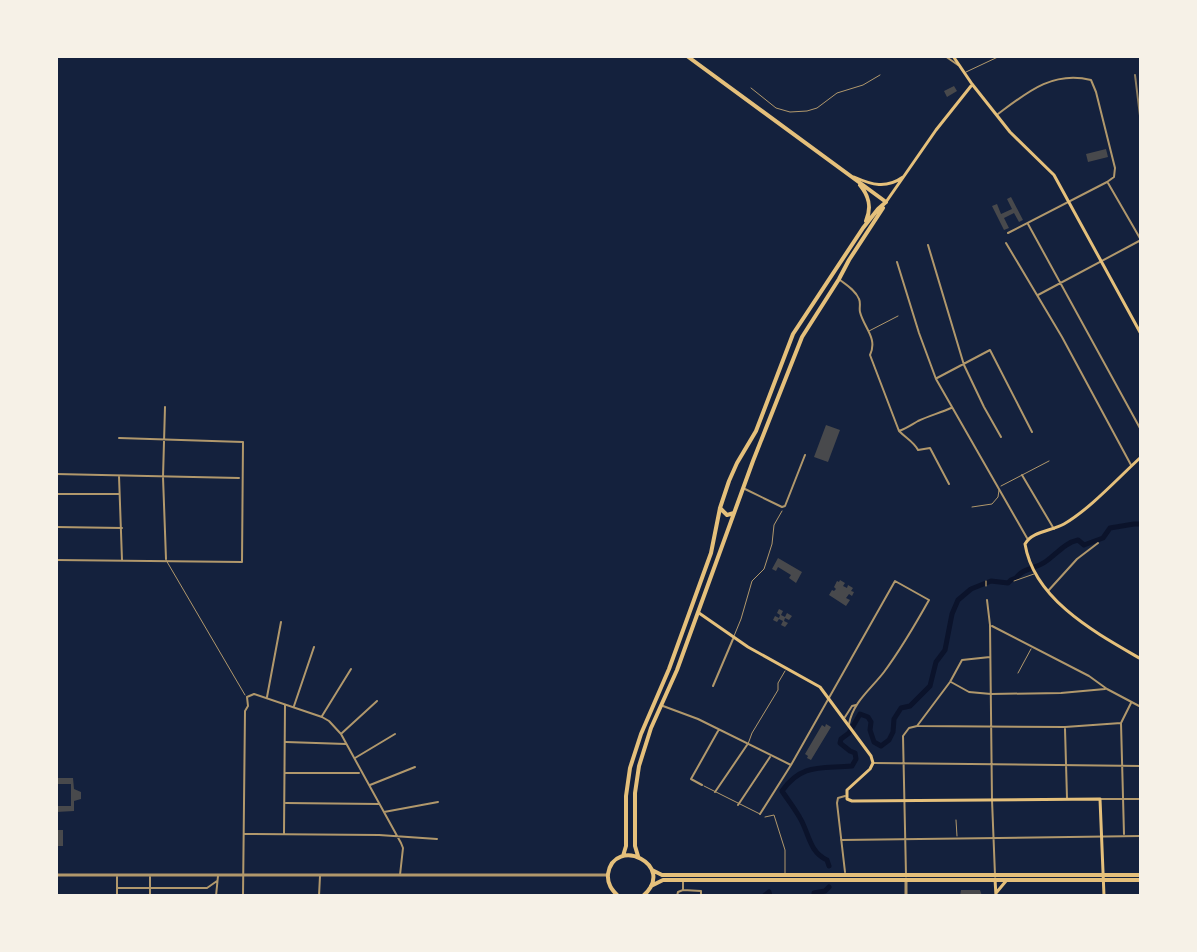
<svg xmlns="http://www.w3.org/2000/svg" width="1197" height="952" font-family="'Fira Sans',sans-serif">
<style>
.lines{fill:none;stroke-linecap:round;stroke-linejoin:round}
.river{stroke:#0b132b;stroke-width:5}
.building{fill:#48494c}
.path{stroke:#e5c07b;stroke-width:1}
.service{stroke:#b1986c;stroke-width:1}
.minor{stroke:#b1986c;stroke-width:2}
.tertiary{stroke:#b1986c;stroke-width:3}
.secondary{stroke:#e5c07b;stroke-width:3}
.primary{stroke:#e5c07b;stroke-width:4}
.rail{stroke:#918062;stroke-width:2}
</style>
<rect width="100%" height="100%" fill="#14213d"/>
<g class="lines">
<path class="river" d="M829,866L827,860C809,852 809,833 800,818C795,809 788,800 782,791C802,763 821,769 852,766L856,759L855,753L850,751L840,743L841,739L849,733L860,714L868,717L871,722L870,730L874,742L881,746L889,740L893,732L894,719L901,708L910,706L930,686L936,662L945,650L952,614L958,600L971,589L991,581L1008,583L1011,580L1016,578C1023,568 1035,569 1045,562C1056,555 1064,543 1078,540L1084,545L1103,538L1110,528L1134,524H1141
M764,896L769,892L770,896
M814,896V893L825,891L829,887"/>
</g>
<path class="building" d="M954,86L957,91L947,97L944,91Z
M1106,149L1108,157L1088,162L1086,154Z
M1011,197L1023,220L1019,222L1014,213L1004,218L1009,228L1004,230L992,206L997,204L1001,214L1012,209L1007,199Z
M826,425L840,430L828,462L814,457Z
M778,558L802,572L796,583L789,578L791,575L778,567L776,571L772,569Z
M840,580L845,583L843,586L847,588L848,585L853,588L851,591L854,592L852,596L849,594L846,598L850,600L846,606L829,595L832,590L834,591L836,589L834,587L837,581L839,582Z
M779,609L783,611L781,615L785,617L787,613L792,616L789,620L785,618L784,621L788,623L785,627L781,625L783,621L779,619L777,622L773,620L775,616L779,618L780,615L777,613Z
M826,724L831,727L811,760L807,758L808,756L805,754L822,725L825,727Z
M56,778H73L74,789L81,792V799L74,801V811L56,812V806H71V784H56Z
M56,830H63V846H56Z
M961,890H980L982,896H960Z"/>
<g class="lines">
<path class="path" d="M986,581V586"/>
<path class="service" d="M966,72L1000,56
M751,88L776,108L790,112L807,111L817,108L837,93L863,85L880,75
M869,331L898,316
M1001,486L1049,461
M972,507L992,504L998,497L999,490
M166,560L245,695
M1014,581L1034,574
M734,636L741,619L752,581L764,569L772,544L774,525L782,511
M1018,673L1031,649
M748,744L752,733L778,690V683L785,671
M704,786L760,814
M765,817L774,815L785,850V873
M956,820L957,836"/>
<path class="minor" d="M945,56L958,65
M998,114C1026,93 1053,70 1091,80L1096,92L1115,168L1114,177L1107,182L1008,233
M1108,183L1141,240
M1028,224L1141,430
M1006,243L1062,337L1131,465
M928,245L964,365L984,407L1001,437
M897,262L919,333L936,379L1027,538
M840,280C847,285 856,291 859,299C861,303 859,308 860,312C864,328 878,338 870,355L899,431C906,438 914,442 918,450L930,448L949,484
M1038,295L1141,240
M937,378L990,350L1032,432
M165,407L163,477L166,559
M899,431C907,428 911,425 918,421C928,416 940,413 951,408
M56,474L239,478
M1022,475L1054,529
M119,476L122,560
M745,489L782,507L785,506L805,455
M56,494H119
M56,527L122,528
M56,560L242,562L243,442L119,438
M1048,591L1077,559L1098,543
M987,600L990,625L992,800L995,875
M992,626L1089,676L1107,689L1141,707
M951,682L969,692L991,694L1061,693L1105,689
M713,686L733,639
M267,697L281,622
M294,706L314,647
M663,706L698,719L791,765
M322,716L351,669
M845,717L852,706L856,705
M918,726L1065,727L1121,723
M1065,729L1067,798
M342,733L377,701
M286,742L346,744
M355,758L395,734
M874,763L1141,766
M286,773H359
M370,785L415,767
M702,785L691,779L718,731
M715,792L747,745
M1101,799H1141
M286,803L379,804
M738,805L770,757
M384,812L438,802
M760,814L791,765L895,581L929,600C915,625 901,649 884,672C871,689 853,702 849,724
M244,834L379,835L437,839
M284,834L285,705
M1124,834L1121,723L1131,703
M841,840L1141,836
M845,872L837,803L838,798L845,796
M906,875L903,736L909,728L917,726L950,682L962,660L990,657
M117,877V896
M117,888H207L217,881
M683,890L701,891V896
M150,896V877
M216,896L218,876
M243,896L245,711L248,706L247,697L254,694L322,717L329,721L341,734L401,843L403,848L400,875
M319,896L320,876
M677,896L678,892L683,890V881"/>
<path class="tertiary" d="M56,875H608
M906,896V879"/>
<path class="secondary" d="M953,56L972,84L1010,132L1054,175L1141,334
M854,177C872,185 886,189 903,177
M886,202L936,130L971,86
M1141,457C1118,478 1090,509 1064,524C1052,531 1032,531 1025,544C1034,600 1096,633 1141,659
M699,613L748,647L820,687L871,756L873,763L870,769L847,790V799L852,801L1100,799L1104,896
M995,879L996,896
M996,893L1006,881"/>
<path class="primary" d="M687,56L886,202
M860,185C869,196 872,207 866,221
M720,508L727,515L734,513
M623,856L626,846V796L630,768L641,734L669,669L711,553L720,508L729,481L737,463L756,431L793,334L863,228L878,209L886,202
M638,856L635,846V793L639,766L651,728L677,670L753,461L802,337L839,279L849,260L883,208
M652,870L662,875H1141
M651,886L663,880H1141
M618,896C612,890 607,884 608,874C614,835 678,865 643,896"/>
<path class="rail" d="M1135,75L1141,124"/>
</g>
<rect width="1197" height="952" fill="none" stroke="#f6f1e7" stroke-width="116"/>
</svg>
